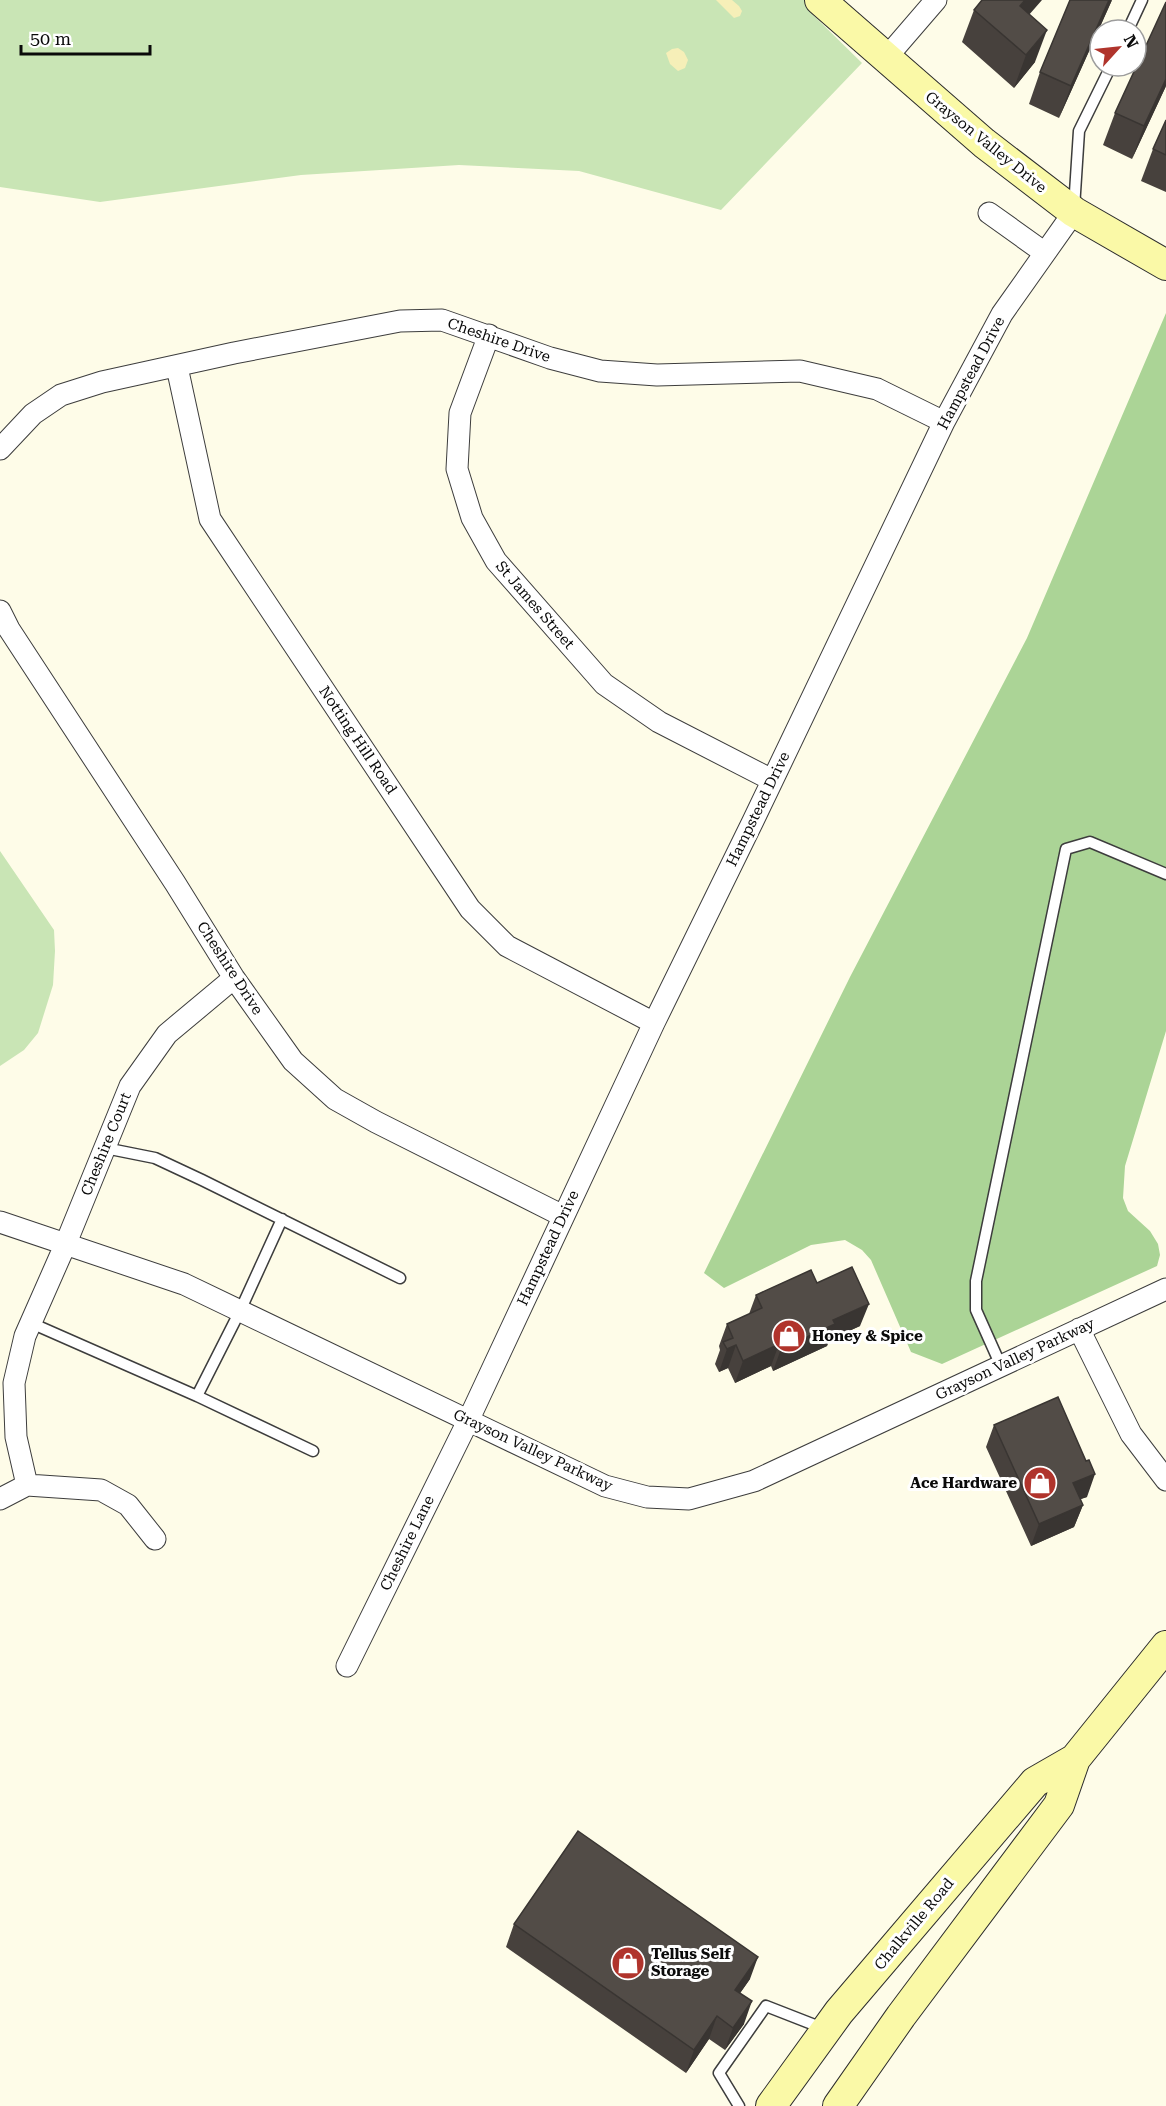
<svg xmlns="http://www.w3.org/2000/svg" width="1166" height="2106" font-family="'Roboto Serif',serif">
<style>
.green{fill:#c9e5b5}
.forest{fill:#abd496}
.sand{fill:#f6efb8}
.lines{fill:none;stroke-linecap:round;stroke-linejoin:round}
.lane-casing{stroke:#3d3d3d;stroke-width:13}
.street-casing{stroke:#3d3d3d;stroke-width:23}
.secondary-casing{stroke:#2c2c2c;stroke-width:32}
.lane{stroke:#fff;stroke-width:10}
.street{stroke:#fff;stroke-width:21}
.secondary{stroke:#faf9a7;stroke-width:30}
.wall{fill:#47413d}
.shaded-wall{fill:#393532}
.building{fill:#524c47;stroke:#393532;stroke-width:1.5}
.labels{text-anchor:middle;stroke-width:6;stroke-linejoin:round;paint-order:stroke}
.street-label{font-size:15px;fill:#0a0a0a;stroke:#fff}
.poi-label{font-size:15px;font-weight:bold;fill:#0a0a0a;stroke:#fff;text-anchor:start}
</style>
<rect width="100%" height="100%" fill="#fefce8"/>
<path class="green" d="M0,0H814L808,10L862,63L721,210L579,171L459,165L301,175L100,202L0,187Z
M0,851L54,930L55,951L53,985L38,1033L24,1050L0,1066Z"/>
<path class="forest" d="M1166,313V1031L1125,1166L1123,1198L1128,1211L1150,1231L1158,1244L1160,1255L1157,1266L942,1364L911,1352L871,1260L862,1250L845,1240L811,1245L724,1288L704,1273L850,977L1027,638Z"/>
<path class="sand" d="M716,0H732L739,6L742,11L740,16L734,18Z
M678,48L684,52L688,60L685,68L678,71L670,64L666,53L672,49Z"/>
<g class="lines">
<defs>
<path id="lane" d="M1128,30L1142,0
M1074,208L1079,131L1111,66
M105,1148L155,1158L202,1180L400,1278
M31,1323L197,1396L240,1311L282,1219
M1001,1366L976,1310V1281L1066,849L1090,842L1166,874
M197,1396L313,1451
M739,2106L719,2073L766,2006L825,2029"/>
<path id="street" d="M886,58L936,0
M989,213L1045,253
M489,335L460,413L457,469L472,518L496,561L604,684L659,722L772,780
M177,367L210,519L470,909L507,946L654,1023
M0,449L33,414L61,395L102,382L234,353L400,321L442,320L550,358L600,371L657,375L800,371L877,389L944,422
M0,611L9,629L175,883L234,978L293,1061L335,1099L376,1122L563,1216
M0,1222L184,1284L605,1486L647,1497L689,1499L754,1481L1166,1289
M1079,1329L1131,1434L1166,1480
M27,1485L16,1437L14,1383L25,1336L66,1243L130,1086L167,1034L234,978
M0,1499L27,1485L101,1490L128,1505L155,1539
M347,1666L468,1421L654,1023L753,821L944,422L1002,314L1074,212"/>
<path id="secondary" d="M820,0L984,143L1074,212L1166,265
M771,2106L839,2012L1035,1782L1075,1759
M838,2106L901,2016L1059,1805L1075,1759L1166,1646"/>
</defs>
<use href="#lane" class="lane-casing"/>
<use href="#street" class="street-casing"/>
<use href="#secondary" class="secondary-casing"/>
<use href="#lane" class="lane"/>
<use href="#street" class="street"/>
<use href="#secondary" class="secondary"/>
</g>
<path class="wall" d="M1112,0L1059,118L1029,104L1040,72Z
M974,10L1029,14L1035,62L1014,88L962,42Z
M1166,86L1132,159L1103,145L1115,113Z
M1166,120V192L1141,181L1153,149Z
M817,1283L860,1326L829,1340L827,1346L773,1371L771,1366L735,1383L728,1368L719,1372L715,1364L720,1350L719,1346L727,1324L749,1314L756,1295Z
M994,1425L1086,1461L1087,1497L1080,1499L1083,1505L1074,1527L1031,1546L986,1447Z
M514,1924L750,1979L740,1993L744,2024L725,2050L709,2039L686,2073L506,1947Z"/>
<path class="shaded-wall" d="M1025,0H1042L1008,39L1020,6Z
M1109,0H1112L1059,118L1071,86Z
M1047,30L1035,62L1014,88L1026,55Z
M1166,79V86L1132,159L1144,126Z
M869,1304L860,1326L829,1340L827,1346L773,1371L781,1349L833,1320Z
M779,1344L771,1366L735,1383L743,1361Z
M736,1345L728,1368L719,1372L727,1349Z
M1095,1474L1087,1497L1064,1505L1073,1483Z
M1083,1505L1074,1527L1031,1546L1039,1524Z
M758,1957L750,1979L727,2012L735,1990Z
M752,2001L744,2024L725,2050L733,2028Z
M717,2016L709,2039L686,2073L694,2050Z"/>
<path class="building" d="M982,0H1025L1020,6L1047,30L1026,55L974,10Z
M1070,0H1109L1071,86L1040,72Z
M1166,2V79L1144,126L1115,113Z
M1166,120V155L1153,149Z
M852,1267L869,1304L833,1320L835,1324L781,1349L779,1344L743,1361L736,1345L727,1349L723,1342L733,1338L727,1324L762,1308L756,1295L811,1270L817,1283Z
M1058,1397L1086,1461L1089,1460L1095,1474L1073,1483L1083,1505L1039,1524L994,1425Z
M578,1831L758,1957L735,1990L752,2001L733,2028L717,2016L694,2050L514,1924Z"/>
<defs>
<symbol id="shop-disc" viewBox="-11 -11 22 22"><circle r="9.5" fill="#b0342c" stroke="#fff"/><path d="M-5-2.5h2.3a2.7 3.5 0 0 1 5.4 0H5L5.5 6h-11ZM-1.5-2.5h3a1.5 2.3 0 0 0-3 0Z" fill="#fff"/></symbol>
</defs>
<g fill-rule="evenodd">
<use href="#shop-disc" x="770" y="1317" width="38" height="38"/>
<use href="#shop-disc" x="1021" y="1464" width="38" height="38"/>
<use href="#shop-disc" x="609" y="1944" width="38" height="38"/>
</g>
<g class="labels">
<g class="street-label">
<text transform="translate(986 142) rotate(39)" y="5">Grayson Valley Drive</text>
<text transform="translate(499 340) rotate(19)" y="5">Cheshire Drive</text>
<text transform="translate(971 373) rotate(-62)" y="5">Hampstead Drive</text>
<text transform="translate(535 605) rotate(49)" y="5">St James Street</text>
<text transform="translate(358 740) rotate(56)" y="5">Notting Hill Road</text>
<text transform="translate(758 809) rotate(-64)" y="5">Hampstead Drive</text>
<text transform="translate(230 968) rotate(57)" y="5">Cheshire Drive</text>
<text transform="translate(106 1144) rotate(-68)" y="5">Cheshire Court</text>
<text transform="translate(548 1248) rotate(-65)" y="5">Hampstead Drive</text>
<text transform="translate(1015 1359) rotate(-25)" y="5">Grayson Valley Parkway</text>
<text transform="translate(533 1450) rotate(25)" y="5">Grayson Valley Parkway</text>
<text transform="translate(407 1543) rotate(-64)" y="5">Cheshire Lane</text>
<text transform="translate(914 1924) rotate(-50)" y="5">Chalkville Road</text>
</g>
<g class="poi-label">
<text x="812" y="1341">Honey &amp; Spice</text>
<text x="1017" y="1488" text-anchor="end">Ace Hardware</text>
<text x="651" y="1959">Tellus Self<tspan x="651" dy="17">Storage</tspan></text>
</g>
</g>
<g transform="translate(1118 48) rotate(63)"><circle r="28" fill="#ffffff" stroke="#9d9d9d" stroke-width="1.5"/>
<path d="M0-4.5L10 22L0 15L-10 22Z" fill="#b0342c"/>
<text y="-9" font-size="16" font-weight="bold" text-anchor="middle" fill="#0a0a0a">N</text>
</g>
<path d="M21 45v9h129v-9" fill="none" stroke="#0a0a0a" stroke-width="3"/>
<text x="30" y="45" font-size="18" fill="#0a0a0a" stroke="#ffffff" stroke-width="4.5" paint-order="stroke">50 m</text>
</svg>
